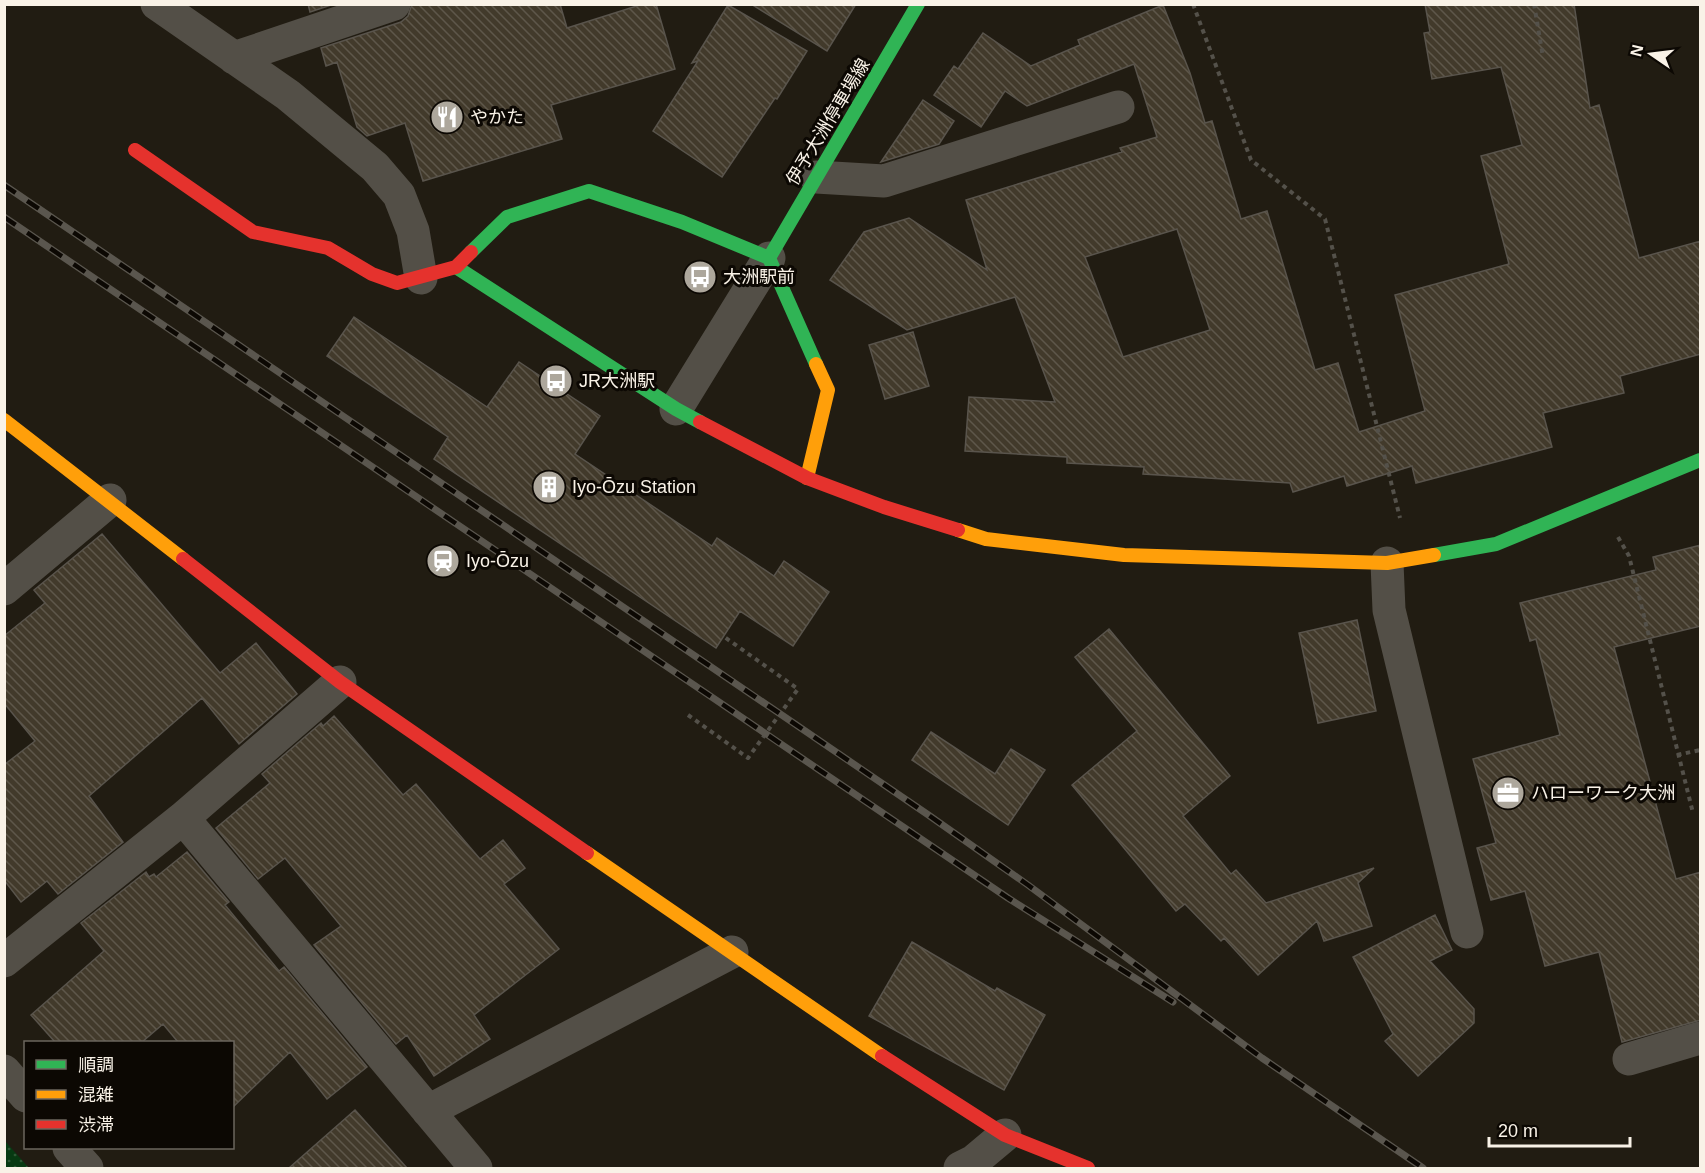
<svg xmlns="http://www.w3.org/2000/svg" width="1705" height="1173" font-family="Helvetica,'Noto Sans JP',sans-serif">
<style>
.park{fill:url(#park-dots)}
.building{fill:url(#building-back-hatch);stroke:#59544c;stroke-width:1.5;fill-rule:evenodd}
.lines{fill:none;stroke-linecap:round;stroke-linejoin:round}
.path{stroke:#54514a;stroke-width:4;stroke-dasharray:4.5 4.5;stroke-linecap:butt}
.street{stroke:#534f47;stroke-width:33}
.fast{stroke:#30b455;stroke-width:14}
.slow{stroke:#ff9f0a;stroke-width:14}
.jam{stroke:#e5322d;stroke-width:14}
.rail-casing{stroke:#5a564e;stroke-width:7}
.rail{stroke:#0c0803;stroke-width:4.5;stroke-dasharray:14;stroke-linecap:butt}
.labels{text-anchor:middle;stroke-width:6;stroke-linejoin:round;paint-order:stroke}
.poi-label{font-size:18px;fill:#f9f2e7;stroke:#0c0803;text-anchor:start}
.street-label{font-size:18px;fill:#f9f2e7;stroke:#0c0803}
</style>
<defs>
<pattern id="park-dots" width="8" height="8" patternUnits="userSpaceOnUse" patternTransform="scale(1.5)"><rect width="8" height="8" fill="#073912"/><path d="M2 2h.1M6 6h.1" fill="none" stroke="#2c5634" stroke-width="1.8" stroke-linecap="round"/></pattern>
<pattern id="building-back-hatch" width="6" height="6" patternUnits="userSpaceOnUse" patternTransform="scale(1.5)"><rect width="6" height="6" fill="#423a2b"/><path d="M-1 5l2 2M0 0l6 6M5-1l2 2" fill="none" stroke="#5e574a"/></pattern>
</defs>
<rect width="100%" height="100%" fill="#211c12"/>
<path class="park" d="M4,1141H5L29,1168H5Z"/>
<path class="building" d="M308,4H334L310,12Z
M412,4H560L567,28L643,4H656L675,69L551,105L562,139L423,181L405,123L367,136L357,127L337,62L326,66L321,48L401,22L408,16Z
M751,4H856L827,51Z
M1425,4H1574L1590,108L1599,105L1639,258L1701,241V354L1620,376L1624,393L1543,413L1552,447L1416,483L1412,466L1347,486L1344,476L1293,492L1290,483L1143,474L1144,467L1067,463V457L965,451L969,397L1055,402L1015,297L907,330L830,280L864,232L909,218L987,270L966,200L1122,152L1120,148L1157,137L1134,64L1027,106L1005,91L981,127L934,95L954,66L958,69L983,33L1031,66L1080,45L1078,40L1163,5L1190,73L1205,123L1212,121L1241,219L1267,211L1315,370L1338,363L1359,432L1425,411L1395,295L1509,264L1481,156L1522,145L1501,67L1432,79L1424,33L1430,32ZM1177,229L1210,330L1123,357L1085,257Z
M728,5L807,51L777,99L775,98L722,177L653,131L698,61L692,63Z
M923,100L954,121L939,144L881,162Z
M354,317L487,407L519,362L600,416L575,454L712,546L717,538L774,576L784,561L829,592L793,646L740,611L716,648L434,459L448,437L327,356Z
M913,332L929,386L885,399L869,345Z
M102,534L220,673L256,643L297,694L239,744L202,698L89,796L123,842L58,894L47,881L21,902L4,880V765L35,741L4,703V636L45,603L34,590Z
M1701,545V626L1614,647L1676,879L1701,872V1020L1622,1042L1599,952L1545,966L1525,891L1491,900L1477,848L1496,843L1473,759L1560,735L1536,639L1530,641L1520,603L1656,570L1653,557Z
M1357,620L1376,711L1318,723L1299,633Z
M1109,629L1230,776L1183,816L1231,874L1236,870L1266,903L1374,868L1358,883L1372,926L1324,941L1317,921L1258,975L1224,938L1221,941L1185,904L1176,911L1072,785L1137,731L1075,657Z
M334,716L403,795L416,784L480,859L503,840L525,868L504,884L559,949L474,1015L490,1039L434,1076L407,1035L396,1044L314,945L341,926L285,858L258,879L216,828L270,783L262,774L321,723L323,726Z
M931,732L995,774L1011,749L1045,770L1008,825L912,760Z
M187,852L229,902L225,905L279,971L284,967L367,1067L327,1099L290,1052L232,1108V1042H178L163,1024L142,1042H55L31,1015L104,951L81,923L146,872L149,877L154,874L156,877Z
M1435,915L1452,950L1430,961L1474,1009V1023L1418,1076L1385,1041L1393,1034L1353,957Z
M912,942L995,991L997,988L1045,1015L1004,1090L869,1016Z
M355,1110L407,1168H289Z"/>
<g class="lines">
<path class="path" d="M1193,4L1251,160L1325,219L1400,518
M1534,4L1543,57
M1618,537L1629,556L1693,813
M688,715L748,758L798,689L723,636
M1677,755L1700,750"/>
<path class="street" d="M157,4L288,95L375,167L399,195L413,231L421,278
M234,58L394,4
M816,177L884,181L1118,107
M676,409L769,258
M1387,563L1389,610L1467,932
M4,589L110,500
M183,818L476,1168
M4,961L183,818L340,682
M1629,1059L1700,1038
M4,1071L26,1096
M428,1111L732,952
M69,1148L87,1168
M960,1168L974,1161L1005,1135"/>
<path class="fast" d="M471,252L507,217L589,191L682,222L769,258L816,364
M769,258L918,4
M456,267L676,409L700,422
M1434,555L1496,544L1700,460"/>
<path class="slow" d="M4,420L183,559
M807,478L828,390L816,364
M958,530L986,539L1124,555L1387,563L1434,555
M587,853L882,1056"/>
<path class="jam" d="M135,150L253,232L328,248L372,274L397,283L456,267L471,252
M700,422L807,478L884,507L958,530
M183,559L340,682L587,853
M882,1056L1005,1135L1088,1168"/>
<defs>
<path id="rail" d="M4,185L927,814L1028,885L1262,1058L1423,1168
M4,217L1008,898L1173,1002"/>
</defs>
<use href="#rail" class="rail-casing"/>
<use href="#rail" class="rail"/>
</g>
<defs>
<symbol id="restaurant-disc" viewBox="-11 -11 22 22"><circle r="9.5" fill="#ada79c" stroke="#0c0803"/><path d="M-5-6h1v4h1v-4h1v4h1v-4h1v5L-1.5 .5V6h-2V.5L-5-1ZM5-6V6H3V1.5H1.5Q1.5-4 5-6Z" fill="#fff"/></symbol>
<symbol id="bus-disc" viewBox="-11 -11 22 22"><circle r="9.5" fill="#ada79c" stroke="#0c0803"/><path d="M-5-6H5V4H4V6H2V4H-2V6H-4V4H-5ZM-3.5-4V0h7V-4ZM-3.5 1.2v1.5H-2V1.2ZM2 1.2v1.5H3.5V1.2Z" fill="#fff"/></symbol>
<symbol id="building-disc" viewBox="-11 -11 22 22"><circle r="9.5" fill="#ada79c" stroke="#0c0803"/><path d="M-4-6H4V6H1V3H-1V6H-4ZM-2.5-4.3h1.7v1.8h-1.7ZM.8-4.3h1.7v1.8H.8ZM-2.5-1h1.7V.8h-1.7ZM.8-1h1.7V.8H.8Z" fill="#fff"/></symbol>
<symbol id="station-disc" viewBox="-11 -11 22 22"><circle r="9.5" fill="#ada79c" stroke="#0c0803"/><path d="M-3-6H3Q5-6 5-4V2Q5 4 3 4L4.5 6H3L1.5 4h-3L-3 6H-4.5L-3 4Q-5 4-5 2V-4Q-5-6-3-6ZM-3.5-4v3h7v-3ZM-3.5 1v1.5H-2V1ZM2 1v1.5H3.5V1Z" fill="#fff"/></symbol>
<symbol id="office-disc" viewBox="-11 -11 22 22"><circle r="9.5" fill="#ada79c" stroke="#0c0803"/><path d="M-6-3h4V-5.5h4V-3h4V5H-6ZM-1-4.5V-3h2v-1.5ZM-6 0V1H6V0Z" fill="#fff"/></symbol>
</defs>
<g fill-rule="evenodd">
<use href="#restaurant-disc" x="428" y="98" width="38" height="38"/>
<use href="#bus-disc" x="681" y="258" width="38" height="38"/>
<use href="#bus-disc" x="537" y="362" width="38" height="38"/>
<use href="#building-disc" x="530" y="468" width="38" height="38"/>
<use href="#station-disc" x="424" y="542" width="38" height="38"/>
<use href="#office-disc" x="1489" y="774" width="38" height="38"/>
</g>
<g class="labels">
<g class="poi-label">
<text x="470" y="123">やかた</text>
<text x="723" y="283">大洲駅前</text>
<text x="579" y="387">JR大洲駅</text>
<text x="572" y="493">Iyo-Ōzu Station</text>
<text x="466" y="567">Iyo-Ōzu</text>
<text x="1531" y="799">ハローワーク大洲</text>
</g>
<g class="street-label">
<text transform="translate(828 122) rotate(-59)" y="6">伊予大洲停車場線</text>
</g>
</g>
<rect width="1705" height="1173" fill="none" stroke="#f9f2e7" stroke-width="12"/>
<rect x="24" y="1041" width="210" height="108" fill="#0c0803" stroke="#6b665e" stroke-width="1.5"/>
<rect x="36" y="1060" width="30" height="9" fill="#30b455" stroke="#6b665e" stroke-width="1.5"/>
<text x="78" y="1071" font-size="18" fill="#f9f2e7">順調</text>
<rect x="36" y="1090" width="30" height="9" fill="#ff9f0a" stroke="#6b665e" stroke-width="1.5"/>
<text x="78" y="1101" font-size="18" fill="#f9f2e7">混雑</text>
<rect x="36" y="1120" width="30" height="9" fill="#e5322d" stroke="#6b665e" stroke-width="1.5"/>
<text x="78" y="1131" font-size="18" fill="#f9f2e7">渋滞</text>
<g transform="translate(1651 54) rotate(284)" stroke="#0c0803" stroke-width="4.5" paint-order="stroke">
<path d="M0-4.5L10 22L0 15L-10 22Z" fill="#f9f2e7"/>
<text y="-9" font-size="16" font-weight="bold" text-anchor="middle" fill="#f9f2e7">N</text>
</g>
<path d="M1489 1137v9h141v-9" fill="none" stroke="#f9f2e7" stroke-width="3"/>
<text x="1498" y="1137" font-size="18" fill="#f9f2e7" stroke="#0c0803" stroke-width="4.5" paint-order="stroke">20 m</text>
</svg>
